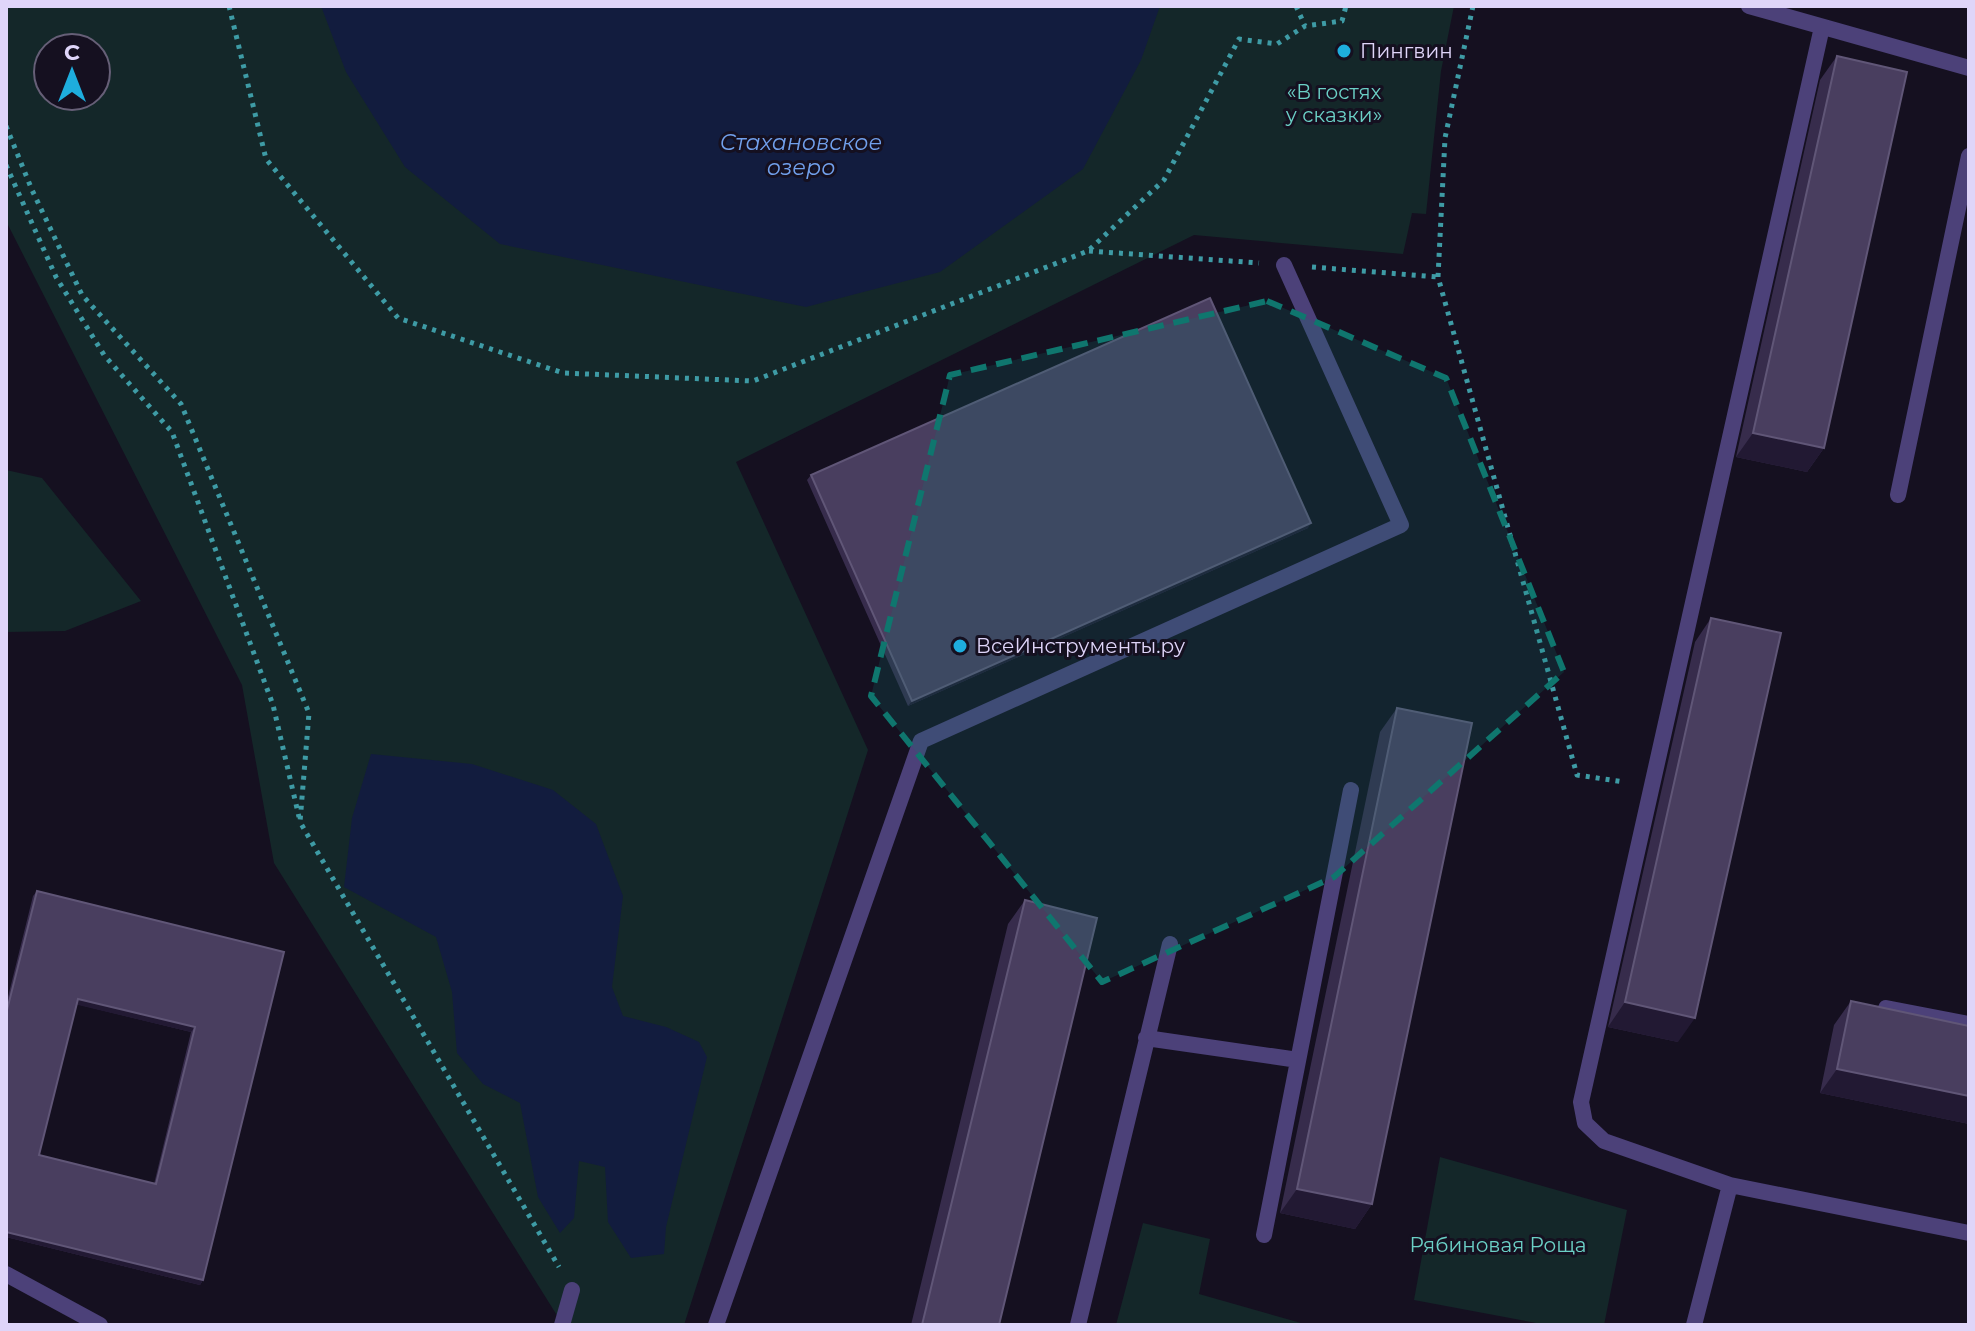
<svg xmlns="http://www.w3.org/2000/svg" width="1975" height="1331" font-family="Montserrat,sans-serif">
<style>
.green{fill:#142729;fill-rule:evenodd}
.water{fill:#121c3e}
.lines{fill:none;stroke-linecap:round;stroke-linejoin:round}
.path{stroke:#3e9ba5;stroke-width:5;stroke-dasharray:4 6;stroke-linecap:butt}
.lane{stroke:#4c4179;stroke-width:16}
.street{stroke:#4c4179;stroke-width:16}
.wall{fill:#372c4c;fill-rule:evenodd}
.shaded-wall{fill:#221933}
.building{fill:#493e5f;stroke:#605677;stroke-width:2;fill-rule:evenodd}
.marked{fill:#0f766e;fill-opacity:0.2;stroke:#0f766e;stroke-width:6;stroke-dasharray:16 10;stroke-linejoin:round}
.poi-dot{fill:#1eaddd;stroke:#151020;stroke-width:3}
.labels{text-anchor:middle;stroke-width:6;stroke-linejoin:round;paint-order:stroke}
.poi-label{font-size:20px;fill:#dfd5f9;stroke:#151020;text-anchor:start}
.park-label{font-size:20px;fill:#6bd0c6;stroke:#151020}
.water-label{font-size:22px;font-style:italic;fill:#71a0ec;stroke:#151020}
</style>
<rect width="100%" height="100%" fill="#151020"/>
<path class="green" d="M6,6H1454L1441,71L1426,214L1412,213L1403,254L1194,235L736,462L868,750L684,1325H563L274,863L242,685L6,221ZM48,48H96V96H48Z
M6,470L42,478L141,601L65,631L6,632Z
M1440,1157L1627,1210L1604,1325H1547L1414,1300Z
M1143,1223L1210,1239L1199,1294L1308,1325H1116Z"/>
<path class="water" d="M321,6H1160L1141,60L1083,169L940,272L806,307L500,244L405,167L346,72Z
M371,754L472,764L553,790L596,824L623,896L612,987L623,1016L666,1027L699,1042L707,1057L666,1227L664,1254L631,1258L608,1222L605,1167L579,1161L574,1218L560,1233L538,1197L520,1103L483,1084L457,1053L452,992L436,937L344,887L352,818Z"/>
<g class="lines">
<path class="path" d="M229,6L266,159L398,318L563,373L753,381L1088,251L1164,180L1239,39L1277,44L1305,26L1342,21L1346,6
M1296,6L1305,26
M1473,6L1445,138L1438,277L1577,775L1624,782
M6,126L32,190L82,295L181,404L309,713L300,822L559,1267
M6,165L56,277L104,355L172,432L273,705L299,817
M1089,251L1259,263
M1312,267L1438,277"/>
<path class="lane" d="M1749,6L1969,68
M1898,495L1969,156
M1886,1008L1969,1024
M1146,1038L1298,1060
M1730,1185L1604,1141L1585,1123L1581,1102L1822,27
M1264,1235L1351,790
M6,1274L100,1325
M716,1325L921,741L1401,525L1284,265
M1078,1325L1170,944
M1694,1325L1730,1185L1969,1233"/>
<path class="street" d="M562,1325L572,1290"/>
</g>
<path class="wall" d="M1837,56L1824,448L1807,472L1736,457L1820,80Z
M811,475L1308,528L908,706L807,480Z
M1711,618L1678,1042L1608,1027L1695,642Z
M1397,708L1372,1204L1355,1229L1280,1213L1380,732Z
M37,891L284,952L203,1280L200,1285L6,1237V1005L33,896ZM76,1004L191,1032L154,1184L39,1155Z
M1025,900L999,1325H911L1008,924Z
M1851,1001L1969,1026V1124L1820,1093L1834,1025Z"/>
<path class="shaded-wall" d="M1753,433L1824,448L1807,472L1736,457Z
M1311,523L1308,528L908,706L912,701Z
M78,999L195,1027L191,1032L74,1004Z
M1625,1002L1695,1018L1678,1042L1608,1027Z
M1837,1069L1969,1096V1124L1820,1093Z
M1297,1189L1372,1204L1355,1229L1280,1213Z
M6,1232L203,1280L200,1285L6,1237Z"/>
<path class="building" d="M1837,56L1907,72L1824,448L1753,433Z
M1210,298L1311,523L912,701L811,475Z
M1711,618L1781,633L1695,1018L1625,1002Z
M1397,708L1472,723L1372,1204L1297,1189Z
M37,891L284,952L203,1280L6,1232V1014ZM78,999L195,1027L156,1184L39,1155Z
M1025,900L1097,918L999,1325H922Z
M1851,1001L1969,1026V1096L1837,1069Z"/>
<path class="marked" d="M1267,301L1446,378L1564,672L1334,877L1102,982L871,696L950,375Z"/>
<g class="poi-dot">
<circle cx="1344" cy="51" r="8"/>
<circle cx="960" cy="646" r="8"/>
</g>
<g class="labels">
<g class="poi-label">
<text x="1360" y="58">Пингвин</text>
<text x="976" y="653">ВсеИнструменты.ру</text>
</g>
<g class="park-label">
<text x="1334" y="99">«В гостях<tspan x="1334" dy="23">у сказки»</tspan></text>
<text x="1498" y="1252">Рябиновая Роща</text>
</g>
<g class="water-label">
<text x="801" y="150">Стахановское<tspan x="801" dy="25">озеро</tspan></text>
</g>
</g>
<rect width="1975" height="1331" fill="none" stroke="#dfd5f9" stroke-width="16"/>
<g transform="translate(72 72)"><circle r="38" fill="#151020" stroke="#665f77" stroke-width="2"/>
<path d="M0-6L14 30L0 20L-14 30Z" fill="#1eaddd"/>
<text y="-12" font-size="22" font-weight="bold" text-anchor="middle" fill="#dfd5f9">С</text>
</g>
</svg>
